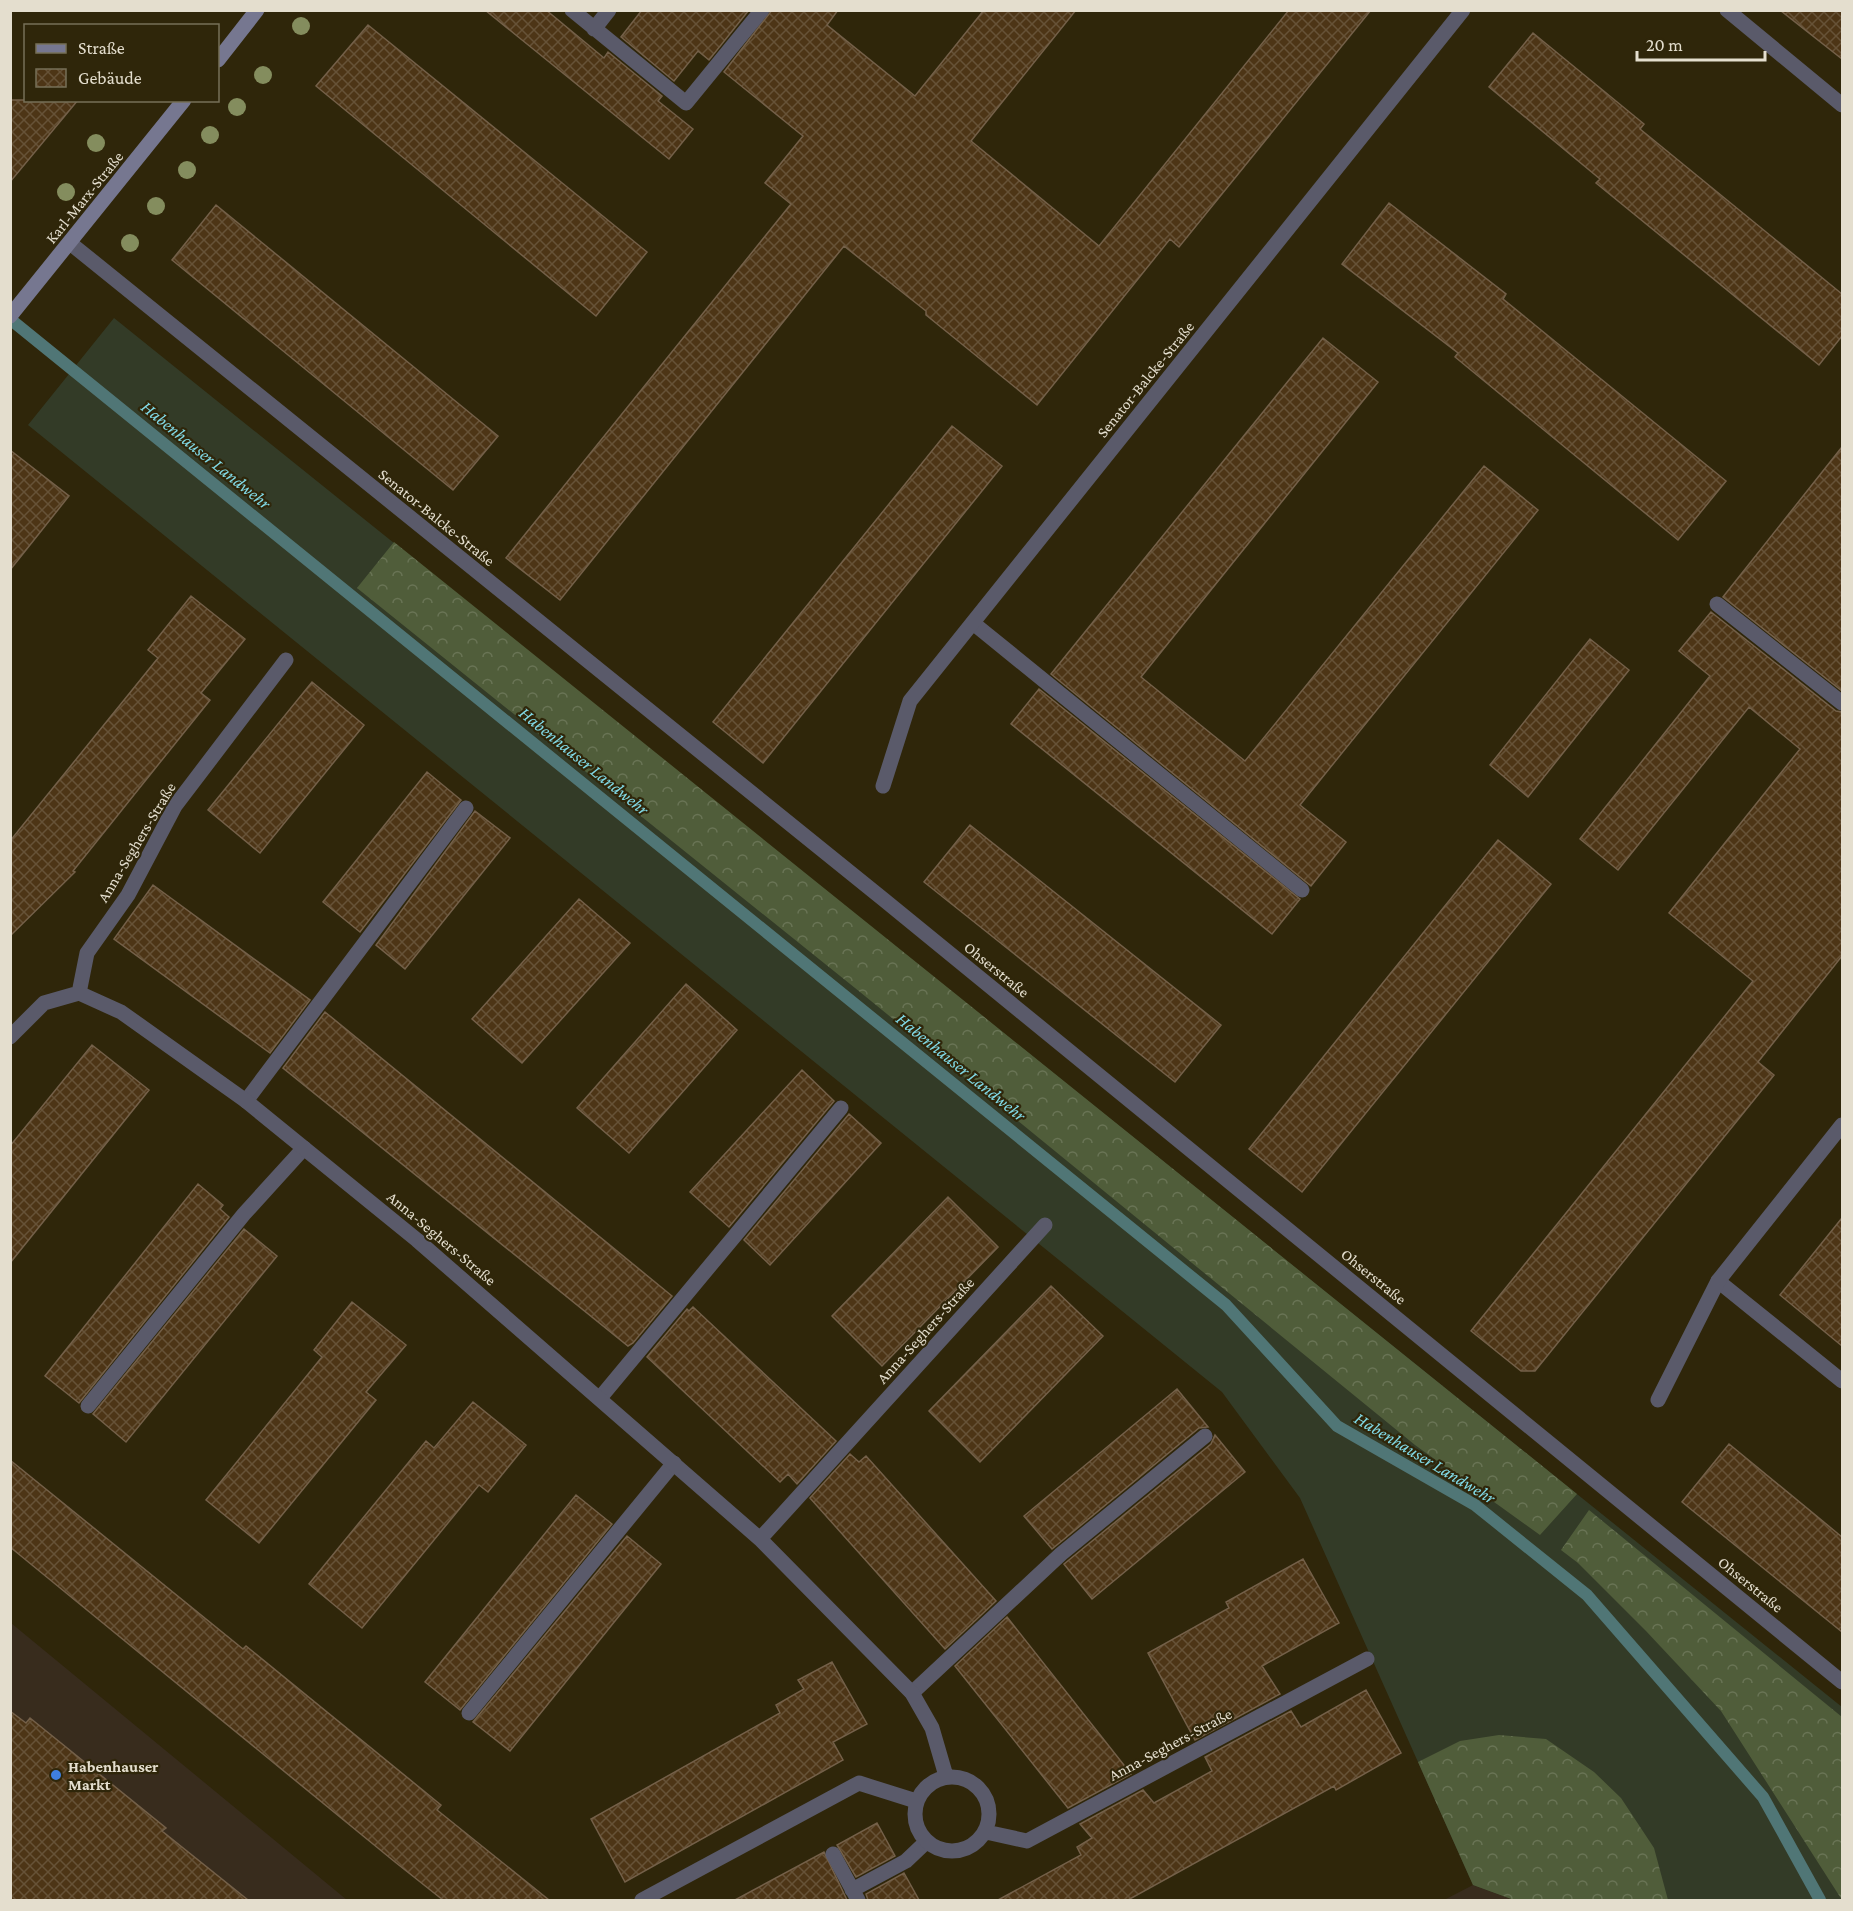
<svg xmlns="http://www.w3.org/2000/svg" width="1853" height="1911" font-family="'Crimson Pro',serif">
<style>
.commercial{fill:#382c1d}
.grass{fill:#333b27}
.forest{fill:url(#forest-crowns)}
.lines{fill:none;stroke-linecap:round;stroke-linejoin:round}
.stream{stroke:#507676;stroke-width:12}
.building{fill:url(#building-cross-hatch);stroke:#746049;stroke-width:1.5}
.lane{stroke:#5a5a6a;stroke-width:15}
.street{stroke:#5a5a6a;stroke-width:15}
.secondary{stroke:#767790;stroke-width:15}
.tree{fill:#848d5e}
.shop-dot{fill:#3f7fe0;stroke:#2f260a;stroke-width:2}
.labels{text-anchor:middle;stroke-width:4.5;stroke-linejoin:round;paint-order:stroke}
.street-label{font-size:16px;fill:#e4dece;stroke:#2f260a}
.poi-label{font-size:16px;font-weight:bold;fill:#e4dece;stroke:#2f260a;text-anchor:start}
.water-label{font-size:18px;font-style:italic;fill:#81d9e6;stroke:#2f260a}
</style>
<defs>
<pattern id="forest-crowns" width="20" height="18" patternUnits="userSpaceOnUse" patternTransform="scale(1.5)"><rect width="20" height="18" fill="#505d3a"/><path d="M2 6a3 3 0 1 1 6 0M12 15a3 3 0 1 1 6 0" fill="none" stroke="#697455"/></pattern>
<pattern id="building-cross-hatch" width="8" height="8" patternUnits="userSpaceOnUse" patternTransform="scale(1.5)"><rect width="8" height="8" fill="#4d3516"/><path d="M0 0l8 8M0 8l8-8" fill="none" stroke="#665237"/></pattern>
</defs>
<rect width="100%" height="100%" fill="#2f260a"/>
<path class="commercial" d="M11,1623L347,1900H11Z
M1473,1885L1514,1900H1444Z"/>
<path class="grass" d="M114,318L1842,1707V1900H1514L1473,1885L1300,1498L1222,1392L28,425Z"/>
<path class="forest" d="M394,542L1577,1494L1540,1535L1415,1445L860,992L357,588Z
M1589,1510L1842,1717V1900L1721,1711L1646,1631L1578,1563L1561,1550Z
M1499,1735L1546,1739L1594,1772L1621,1798L1654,1848L1668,1900H1514L1473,1885L1418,1762L1460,1741Z"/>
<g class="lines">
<path class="stream" d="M10,319L1226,1305L1337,1426L1475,1505L1587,1595L1763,1797L1820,1900"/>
</g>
<path class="building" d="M485,10H546L604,58L608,52L662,96L658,101L693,129L669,159Z
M642,10H749L709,60L698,51L674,81L621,37Z
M772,10H838L827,25L915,96L984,10H1076L971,141L1099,246L1289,10H1371L1179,247L1170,239L1037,405L926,315V311L844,246L560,600L506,558L791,204L765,183L803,136L724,72Z
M1780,10H1842V59Z
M368,25L647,252L596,316L316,86Z
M1533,33L1644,124L1640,129L1842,294V336L1819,365L1596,183L1600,179L1489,87Z
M10,100H78L10,182Z
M1389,203L1506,294L1503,299L1726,481L1678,540L1455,357L1458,353L1342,264Z
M216,205L498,436L453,490L172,260Z
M1323,338L1378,382L1141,677L1245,761L1484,466L1538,510L1300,805L1346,842L1311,886L1051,674Z
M952,426L1002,466L763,763L713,722Z
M1842,447V691L1723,597Z
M10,450L69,496L10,570Z
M191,596L245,639L201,693L210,700L73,871L75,872L10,936V841L158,658L148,650Z
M1711,612L1836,711L1842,712V956L1758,1062L1774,1075L1535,1371H1521L1471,1331L1753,981L1669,913L1800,749L1749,707L1618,870L1580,839L1710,676L1679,651Z
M1590,639L1629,670L1528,797L1490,765Z
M312,682L364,725L260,853L208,810Z
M1039,689L1300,899L1272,934L1011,724Z
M427,772L461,800L360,932L323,902Z
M475,811L510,838L405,969L376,945Z
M970,825L1221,1025L1175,1082L924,882Z
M1498,840L1551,884L1302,1192L1249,1149Z
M153,885L310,1000L270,1053L114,939Z
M579,899L630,943L522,1063L472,1019Z
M686,984L737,1030L629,1153L577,1108Z
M325,1012L672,1296L633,1343L628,1346L283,1068Z
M92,1045L149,1090L10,1263V1146Z
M802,1070L834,1101L729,1227L690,1192Z
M849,1114L881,1143L770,1265L744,1240Z
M198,1184L223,1205L220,1209L229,1217L79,1403L45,1376Z
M948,1197L998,1247L882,1366L832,1316Z
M1842,1218V1346L1780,1295Z
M244,1229L277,1256L126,1442L93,1414Z
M1051,1286L1103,1336L980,1462L929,1411Z
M352,1302L406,1345L366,1392L376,1400L259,1543L206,1500L322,1357L314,1350Z
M693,1307L836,1441L797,1484L788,1474L780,1482L647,1357L687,1309L689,1311Z
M1177,1389L1208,1427L1199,1428L1052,1549L1024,1516Z
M473,1402L526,1445L488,1492L479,1485L362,1628L309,1584L426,1441L434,1448Z
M1215,1435L1245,1472L1092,1599L1064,1564L1211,1444Z
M1729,1444L1842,1537V1632L1682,1502Z
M850,1454L859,1462L866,1456L996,1601L945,1649L810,1498Z
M10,1460L243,1649L246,1646L441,1805L437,1810L549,1900H443L395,1862L10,1547Z
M576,1495L612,1524L460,1710L425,1682Z
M627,1536L661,1564L510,1751L473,1722Z
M1303,1559L1339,1623L1262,1666L1280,1694L1195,1740L1148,1653L1229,1608L1226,1602Z
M1007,1617L1131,1774L1068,1808L955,1666Z
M832,1662L867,1724L833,1742L843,1760L625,1882L591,1819L780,1713L776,1705L804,1689L798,1680Z
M1366,1690L1401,1753L1336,1790L1334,1786L1128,1900H998L1081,1855L1077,1847L1092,1838L1080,1824L1143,1790L1154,1803L1212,1771L1205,1757L1291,1711L1301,1727Z
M10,1711L26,1723L30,1718L166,1828L162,1831L248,1900H10Z
M877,1823L895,1856L856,1877L837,1845Z
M824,1852L847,1900H735Z
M904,1873L919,1900H868L866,1894Z"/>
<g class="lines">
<path class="lane" d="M572,10L686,103L762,10
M594,29L609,10
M70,243L883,899L1842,1682
M1717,604L1842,703
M973,623L1302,890
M246,1101L466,808
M1718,1281L1842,1381
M600,1398L841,1108
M88,1406L244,1214L304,1148
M912,1693L1061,1554L1205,1436
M469,1713L674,1463
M833,1854L858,1900
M852,1890L906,1861L926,1842"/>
<path class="street" d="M1727,10L1842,105
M883,786L910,701L1463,10
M79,993L87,953L128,895L175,806L286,660
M10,1037L44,1003L79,993L121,1012L246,1101L417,1240L760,1539L912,1693L932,1728L946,1776
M1658,1400L1718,1281L1842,1125
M760,1539L1045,1225
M915 1814a37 37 0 1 1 74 0a37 37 0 1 1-74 0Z
M986,1832L1027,1841L1367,1659
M642,1900L859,1783L916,1801"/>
<path class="secondary" d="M218,60L257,10
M10,316L184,100"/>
</g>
<g class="tree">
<circle cx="301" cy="26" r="9"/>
<circle cx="263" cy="75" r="9"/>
<circle cx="237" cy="107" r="9"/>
<circle cx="210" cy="135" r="9"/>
<circle cx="96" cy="143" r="9"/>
<circle cx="187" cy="170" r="9"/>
<circle cx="66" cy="192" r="9"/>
<circle cx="156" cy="206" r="9"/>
<circle cx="130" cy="243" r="9"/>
</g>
<circle class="shop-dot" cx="56" cy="1775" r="6"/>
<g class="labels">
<g class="street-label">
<text transform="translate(84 197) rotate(-51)" y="6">Karl-Marx-Straße</text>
<text transform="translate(1145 379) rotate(-51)" y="6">Senator-Balcke-Straße</text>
<text transform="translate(437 517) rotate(39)" y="6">Senator-Balcke-Straße</text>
<text transform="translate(136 842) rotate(-59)" y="6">Anna-Seghers-Straße</text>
<text transform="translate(997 969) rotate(39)" y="6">Ohserstraße</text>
<text transform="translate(442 1238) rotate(40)" y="6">Anna-Seghers-Straße</text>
<text transform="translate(1374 1276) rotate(39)" y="6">Ohserstraße</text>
<text transform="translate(925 1330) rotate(-48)" y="6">Anna-Seghers-Straße</text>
<text transform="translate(1751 1584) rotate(39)" y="6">Ohserstraße</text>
<text transform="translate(1170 1744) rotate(-28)" y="6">Anna-Seghers-Straße</text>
</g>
<g class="poi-label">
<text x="68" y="1772">Habenhauser<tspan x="68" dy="18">Markt</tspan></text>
</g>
<g class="water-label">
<text transform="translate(206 455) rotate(39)" y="6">Habenhauser Landwehr</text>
<text transform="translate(584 761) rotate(39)" y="6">Habenhauser Landwehr</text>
<text transform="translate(961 1067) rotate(39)" y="6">Habenhauser Landwehr</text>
<text transform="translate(1425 1458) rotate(31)" y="6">Habenhauser Landwehr</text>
</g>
</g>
<rect width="1853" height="1911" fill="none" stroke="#e4dece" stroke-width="24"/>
<rect x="24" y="24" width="195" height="78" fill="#2f260a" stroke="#777058" stroke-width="1.5"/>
<rect x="36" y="44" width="30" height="9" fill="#767790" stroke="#777058" stroke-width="1.5"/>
<text x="78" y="54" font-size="18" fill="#e4dece">Straße</text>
<rect x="36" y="69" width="30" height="18" fill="url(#building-cross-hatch)" stroke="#777058" stroke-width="1.5"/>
<text x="78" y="84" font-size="18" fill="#e4dece">Gebäude</text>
<path d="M1637 51v9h128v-9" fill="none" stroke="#e4dece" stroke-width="3"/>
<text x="1646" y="51" font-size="18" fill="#e4dece" stroke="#2f260a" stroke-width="4.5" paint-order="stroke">20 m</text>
</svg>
